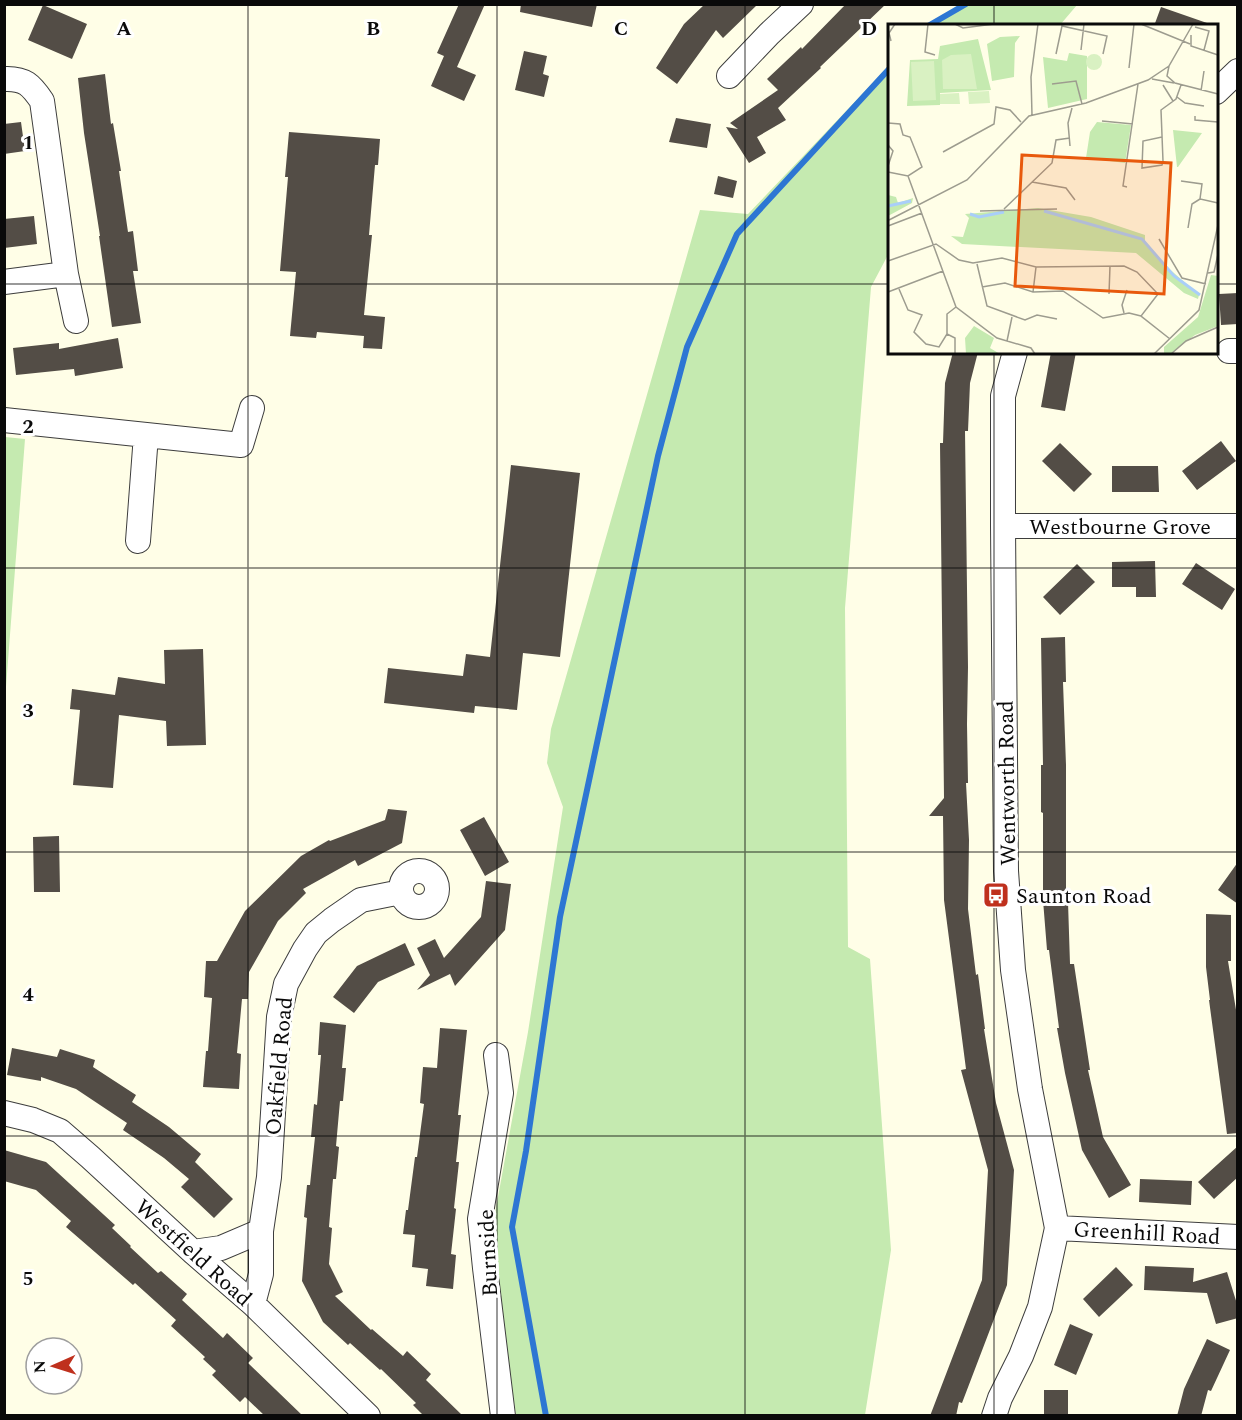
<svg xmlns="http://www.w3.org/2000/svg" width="1242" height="1420" font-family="Spectral,serif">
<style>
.green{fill:#c5eab0}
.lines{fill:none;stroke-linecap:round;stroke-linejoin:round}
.stream{stroke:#2d76d3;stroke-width:6}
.building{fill:#534d46}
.minor-casing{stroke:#3d3d3d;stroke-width:26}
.minor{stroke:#fff;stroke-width:24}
.grid{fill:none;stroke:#0a0a0a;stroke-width:1.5;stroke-opacity:0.55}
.labels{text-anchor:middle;stroke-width:6;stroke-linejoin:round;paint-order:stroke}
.street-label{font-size:22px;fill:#0a0a0a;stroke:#fff}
.poi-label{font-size:22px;fill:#0a0a0a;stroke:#fff;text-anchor:start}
.inset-river{fill:none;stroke:#a9cef9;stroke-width:3}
.inset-road{fill:none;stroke:#9d9c8f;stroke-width:1.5}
.view{fill:#e8590c;fill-opacity:0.15;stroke:#e8590c;stroke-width:3}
.inset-edge{fill:none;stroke:#0a0a0a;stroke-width:3}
.grid-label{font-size:20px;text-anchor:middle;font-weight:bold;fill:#0a0a0a;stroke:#fff;stroke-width:6;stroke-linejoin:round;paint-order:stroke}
</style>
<rect width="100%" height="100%" fill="#fffee7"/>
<path class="green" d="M966,5V4L1077,5L1060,25H928Z
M889,66V253L871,287L845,608L848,947L870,959L891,1250L865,1415H516L490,1241L528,1032L563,807L547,763L551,729L700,210L748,214Z
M5,437L25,439L5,700L4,437Z"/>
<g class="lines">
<path class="stream" d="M928,26L966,4
M546,1416L512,1227L526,1151L560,917L658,456L687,347L737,234L890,68"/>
</g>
<path class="building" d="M459,4H485L457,67L476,75L464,101L431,86L444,56L437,53Z
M521,4H597L592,27L520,12Z
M705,4H758L723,38L716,30L677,84L656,68L684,24Z
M846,4H886L820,67L821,68L778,108L786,120L757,137L766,153L749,163L726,127L738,129L730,123L778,90L767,79L801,47L802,49Z
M43,5L87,24L72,59L28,40Z
M1161,7L1207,23V26H1154Z
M524,51L547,56L543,74L549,76L544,97L515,90Z
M105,74L111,124L113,123L121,171H119L128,232L133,231L138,271H133L141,323L112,327L99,236H100L84,133L78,78Z
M676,118L711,124L707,148L669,142Z
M21,122L25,151L4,154V124Z
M289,132L380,139L378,165H375L369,235H372L364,315L385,317L382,349L363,348L364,336L317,332L316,338L290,336L296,272L280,271L288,177H285Z
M718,176L737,181L733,198L714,194Z
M34,216L37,244L4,248V219Z
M1238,293V324L1221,325L1219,294Z
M118,338L123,368L75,376L74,369L16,375L13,348L59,343V349Z
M953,352H978L970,383L968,431H965L968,667L967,724L968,783H966L969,840L968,909L976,975L978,974L985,1029H984L996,1103L1014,1170L1007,1285L962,1403L959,1402L956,1416H930L982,1280L988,1170L961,1070L966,1069L944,900L943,816H929L944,798L940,443H943L945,383Z
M1051,352H1076L1065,411L1041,407Z
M1221,441L1236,461L1197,490L1182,471Z
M1060,443L1092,474L1074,492L1042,461Z
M511,465L580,473L560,657L523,653L517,710L475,706L474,713L384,703L388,668L463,676L466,654L490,657Z
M1112,466H1158L1159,492H1112Z
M1155,561L1156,597H1136V587H1112V562Z
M1196,563L1235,589L1222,610L1182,584Z
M1077,564L1095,582L1060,615L1043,597Z
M1065,637L1066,682H1063L1066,765V902H1068L1070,964H1074L1090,1070H1088L1103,1137L1131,1185L1109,1198L1082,1150L1065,1073L1057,1028H1059L1049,950H1047L1043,900V813L1041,812V765H1043L1041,638Z
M203,649L206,745L167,746L166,721L119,715L113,788L73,785L80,710L70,709L72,689L115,695L118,677L165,684L164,650Z
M388,809L407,811L402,843L358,866L355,860L303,889L306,893L278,921L249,972L248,999H242L237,1053L241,1054L239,1089L203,1087L206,1051H208L212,998L204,997L206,961H217L245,911L301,856L329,840L330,841L385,820Z
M484,817L509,862L485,876L460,830Z
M59,836L60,892H34L33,837Z
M1238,862V904L1218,890Z
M486,881L511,884L505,930L455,986L450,974L417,990L430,975L417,948L435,939L444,958L481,917Z
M1206,914L1231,915V961H1228L1238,1022V1133L1227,1134L1209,1000H1210L1206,967Z
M405,943L415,965L378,982L354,1013L333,997L357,966Z
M320,1022L346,1025L342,1068H346L343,1101H340L336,1146L339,1147L336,1179H333L329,1227L332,1228L329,1264L343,1292L335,1296L371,1330L372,1329L403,1356L407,1351L431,1374L426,1380L463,1416H424L413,1405L416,1403L381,1369L380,1370L350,1343L348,1345L323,1322L302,1281L307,1218L304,1217L307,1185H310L315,1137H311L314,1104L317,1105L321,1055H318Z
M440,1028L467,1030L458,1115H461L456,1162H459L454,1208L456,1209L451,1254L456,1255L453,1289L426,1286L428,1269L412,1267L415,1235L403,1234L406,1210H408L415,1157H417L424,1104L420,1103L423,1067L437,1068Z
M12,1048L57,1057L60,1049L95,1060L93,1067L136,1095L132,1102L169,1127L201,1154L195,1162L233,1199L214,1218L181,1187L189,1179L164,1158L123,1130L127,1123L76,1089L41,1077V1081L7,1075Z
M1238,1146V1177L1214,1199L1198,1182Z
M4,1150L46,1162L115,1225L112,1228L131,1246L130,1247L158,1273L161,1271L187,1294L182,1300L223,1338L227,1333L253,1358L248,1363L303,1416H265L245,1397L240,1402L212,1375L216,1371L203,1359L205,1357L171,1326L176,1320L135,1283L133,1285L66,1227L71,1221L36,1190L4,1181Z
M1140,1179L1192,1181L1191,1205L1139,1202Z
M1145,1266L1194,1268L1193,1282L1227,1272L1238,1307V1318L1216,1324L1207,1293L1144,1290Z
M1116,1267L1133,1285L1099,1317L1083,1299Z
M1070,1324L1093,1334L1076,1375L1054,1365Z
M1207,1339L1230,1350L1211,1391L1208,1390L1201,1416H1177L1184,1389Z
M1044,1390H1068V1416H1044Z"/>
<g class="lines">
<defs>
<path id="minor" d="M729,76L769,34L801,4
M4,79C25,78 31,85 42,101L66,274L4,282
M1216,92L1238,71
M66,274L76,321
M1229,351H1238
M4,420L241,445L252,408
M1003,526H1238
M138,541L146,435
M401 889a18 18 0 1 1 36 0a18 18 0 1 1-36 0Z
M496,1055L501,1093L480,1219L485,1268L503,1416
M4,1113L33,1120L60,1131L90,1157L193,1252L253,1304L368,1416
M1057,1228L1238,1237
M193,1252L221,1248L261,1231
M253,1304L261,1274V1231L269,1177L279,1017L286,984L305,949L316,933L332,920L361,900L401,892
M994,1416L1000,1398L1021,1356L1040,1307L1057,1228L1030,1089L1013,970L1006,871L1003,526V396L1015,352"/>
</defs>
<use href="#minor" class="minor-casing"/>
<use href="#minor" class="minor"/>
</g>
<path class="grid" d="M248,4V1416M497,4V1416M745,4V1416M994,4V26M4,284H890M1216,284H1238M994,352V1416M4,568H1238M4,852H1238M4,1136H1238"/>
<defs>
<symbol id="bus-square" viewBox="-11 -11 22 22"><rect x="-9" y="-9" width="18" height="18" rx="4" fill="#bf301d" stroke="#fff"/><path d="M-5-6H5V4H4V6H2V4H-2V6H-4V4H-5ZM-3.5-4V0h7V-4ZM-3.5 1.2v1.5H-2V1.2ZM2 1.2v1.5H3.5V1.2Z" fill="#fff"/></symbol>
</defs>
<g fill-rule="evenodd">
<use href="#bus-square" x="981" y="880" width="30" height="30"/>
</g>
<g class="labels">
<g class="street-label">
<text x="1120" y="534">Westbourne Grove</text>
<text transform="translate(1006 783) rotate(-91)" y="8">Wentworth Road</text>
<text transform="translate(278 1066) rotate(-85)" y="8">Oakfield Road</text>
<text transform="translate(1147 1232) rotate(3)" y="8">Greenhill Road</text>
<text transform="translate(194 1252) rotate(42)" y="8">Westfield Road</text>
<text transform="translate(487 1253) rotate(-93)" y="8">Burnside</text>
</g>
<g class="poi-label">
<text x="1016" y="903">Saunton Road</text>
</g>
</g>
<g transform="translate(888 24)">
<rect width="330" height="330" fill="#fffee7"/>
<path d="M132,12L127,19L126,53L104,57L99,20L112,13ZM90,15L103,66L52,69V81L19,82L22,36L50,35L52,22ZM181,29L199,32V75L160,84L155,33L179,37ZM209,98L243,101L237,139L198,134L202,108ZM285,106L314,109L290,143H289ZM0,171L8,173L10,179L25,174L24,179L0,192ZM150,184L203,193L257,211V217L278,242L311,271L310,275L296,269L248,229L74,220L63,212L75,213L81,194L77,190ZM323,251L330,252V302L307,311L282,330H276V323L310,293ZM86,302L106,314L102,324L112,330H78L77,314Z" fill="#c5eab0"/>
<path d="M83,30L89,65H55L54,36L63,31ZM198 38a8 8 0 1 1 16 0a8 8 0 1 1-16 0ZM46,37L48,76L25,77L23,38ZM101,67L102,79L81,80L80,68ZM71,69L72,80H52V70Z" fill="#d9f1c2"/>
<path class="inset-river" d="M0,182L23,177M156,187L254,215L286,252L312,271M82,190L91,193L116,188"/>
<path class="inset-road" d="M40,0L37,28L47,31M67,0L75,4L106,0M253,0L302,20M305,0L281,42L279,52L287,59L330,70M307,3L321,7L316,26M303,11V22L330,31M3,17L1,9L7,0M193,26L196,0M168,30L174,2L219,12L215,30M241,44L246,0M264,55L286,59M164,60L188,57L194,80M275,61L285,77M313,67L316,47M289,73L297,79L316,82M144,91L143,53L150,0M307,92V96L330,98M214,97L245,100M0,99L12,100L15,111L22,113L34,143L20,152L0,148M274,113L255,117L254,144L274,141L275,137L273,86L288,75L293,61M0,121L5,127L0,142M182,122L180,99L184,84M55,128L106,100L108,83L122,86L133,98M20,152L68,283L109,314L143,324L147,330M293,157L314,160L312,175L330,179M144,158L178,164L187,176M239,163L235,162L250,60M116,185L164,139L168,116L182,114M92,187L169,185M1,196L79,156L141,92L198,79L260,56L281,42M0,202L34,189M300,204L304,180L312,175M271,215L294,254L318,260M0,237L48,220L71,236L85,239L114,234L148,243L236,242L249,248L270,270L253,292L282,315M89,240L99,282L137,296L149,291L169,295M320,249L326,248L330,230M94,263L117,259L145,268L175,267L215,294L241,289L253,292M11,265L20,286L34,291L26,308L38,320L51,323L59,310V290L68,283M0,268L55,247M145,268L148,243M221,270L222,242M236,289L234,281L239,266M59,310L67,314V330M119,317L124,293M266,330L311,286L330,201M283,330L298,317L330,303"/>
<path class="view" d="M134,131L283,139L276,270L127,262Z"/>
<rect width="330" height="330" class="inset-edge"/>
</g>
<g class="grid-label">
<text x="124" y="35">A</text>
<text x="373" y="35">B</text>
<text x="621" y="35">C</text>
<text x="869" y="35">D</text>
<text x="28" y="149">1</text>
<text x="28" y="433">2</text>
<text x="28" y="717">3</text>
<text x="28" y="1001">4</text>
<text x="28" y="1285">5</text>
</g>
<rect width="1242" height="1420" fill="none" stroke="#0a0a0a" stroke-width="12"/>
<g transform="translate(54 1366) rotate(267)"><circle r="28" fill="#ffffff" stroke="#9d9d9d" stroke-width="1.5"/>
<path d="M0-4.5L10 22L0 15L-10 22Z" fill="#bf301d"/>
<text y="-9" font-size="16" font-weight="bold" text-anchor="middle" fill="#0a0a0a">N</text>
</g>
</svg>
